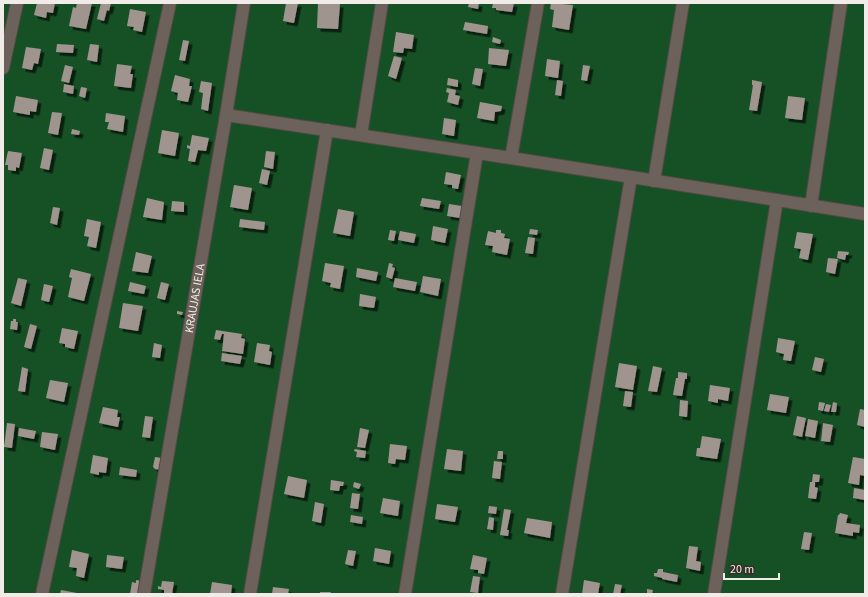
<svg xmlns="http://www.w3.org/2000/svg" width="868" height="597" font-family="'Source Sans 3',sans-serif">
<style>
.green{fill:#165125}
.building{fill:#a0948e;filter:url(#shadow)}
.lines{fill:none;stroke-linecap:round;stroke-linejoin:round}
.minor-casing{stroke:#524945;stroke-width:14}
.minor{stroke:#6c625b;stroke-width:12}
.labels{text-anchor:middle;stroke-width:4;stroke-linejoin:round;paint-order:stroke}
.street-label{font-size:12px;fill:#f2ece8;stroke:#382e28}
</style>
<defs>
<filter id="shadow"><feDropShadow dx="3.5" dy="3.5" stdDeviation="0" flood-color="#0009"/></filter>
</defs>
<rect width="100%" height="100%" fill="#382e28"/>
<path class="green" d="M3,3H865V594H3Z"/>
<path class="building" d="M37,3H55L53,13L47,12L46,18L34,15Z
M77,3H92L86,29L69,26L73,7L76,8Z
M101,3H111L109,11L107,10L104,21L97,19Z
M286,3H298L294,23L283,21Z
M318,3L340,4L338,29L317,28Z
M469,3H479L478,9L468,7Z
M493,3H514L512,12L496,10V8H492Z
M551,3L573,5L569,30L552,27L554,10L550,9Z
M130,9L146,12L142,32L133,30L134,27L127,26Z
M465,22L488,26L487,34L463,30Z
M396,32L414,35L412,49L404,48L403,53L393,52Z
M493,37L501,40L500,44L492,42Z
M183,40L189,41L185,61L179,60Z
M57,44L74,45L73,53L56,52Z
M90,44L99,45L97,62L87,60Z
M26,47L41,49L38,64L34,63L32,70L22,68Z
M489,48L509,50L506,66L488,64Z
M394,56L402,58L396,79L388,76Z
M547,59L560,61L558,78L545,76Z
M117,64L132,66L130,74H133L131,88L114,86Z
M65,65L73,67L69,83L61,81Z
M583,65L590,66L587,81L581,80Z
M475,68L483,69L480,86L472,84Z
M175,75L190,79L189,86H192L188,102L177,100L178,93L171,91Z
M448,78L458,80V87L447,85Z
M557,80L563,81L561,96L555,95Z
M752,80L762,82L757,111L749,110L753,85H752Z
M201,81L212,83L208,111L201,109L203,93L199,92Z
M64,84L74,86L73,94L63,92Z
M81,87L87,88L85,98L79,96Z
M447,88L456,90L455,95L460,96L458,105L447,102L449,93L446,92Z
M16,96L38,100L36,112L30,111V115L13,112Z
M788,96L805,98L802,120L785,118Z
M480,102L502,106L501,111L495,112L494,121L477,118Z
M52,112L62,113L58,135L48,133Z
M106,113L125,116L123,132L107,129L109,122H105Z
M444,118L456,120L454,136L442,134Z
M72,129L80,131L79,135L71,134Z
M162,130L179,133L175,156L158,153Z
M192,135L209,138L206,151L198,150L195,162L188,161L190,149L187,148V145L190,146Z
M44,148L53,150L49,170L40,168Z
M8,151L22,153L19,168L16,167V171L8,170V165H5Z
M266,151L275,152L273,169L264,167Z
M262,169L270,171L267,185L259,183Z
M446,172L461,175L458,189L452,188V185L444,184Z
M234,185L252,188L248,210L230,207Z
M147,198L164,202L162,220L143,217Z
M422,198L441,201L439,209L420,206Z
M172,201L184,202V212L171,211Z
M449,204L462,206L460,218L447,216Z
M53,207L60,208L57,225L50,223Z
M338,209L354,212L350,236L333,233Z
M87,219L101,222L96,248L87,246L89,237L84,236Z
M240,219L265,222L264,230L239,227Z
M433,226L448,229L445,243L431,240Z
M530,229L538,230L537,235L529,234Z
M390,230L396,231L394,241L388,240Z
M496,230H501V233L505,234L504,238L510,239L507,255L492,252L493,246L485,245L488,231L496,233Z
M400,231L416,234L414,243L398,240Z
M797,232L813,234L808,260L799,258L801,249L794,248Z
M528,237L535,238L533,254L525,253Z
M838,251L849,252L848,255H846L845,260L837,258Z
M136,252L152,256L148,273L132,271Z
M828,258L838,259L835,274L826,272Z
M325,263L344,266L340,289L330,287L331,283L322,281Z
M389,263L393,264L392,267L395,268L392,279L386,277Z
M357,268L378,272L376,281L356,277Z
M71,269L91,274L84,301L68,297L72,278L69,277Z
M423,276L441,279L438,296L420,292Z
M18,278L27,280L21,306L11,303Z
M395,278L417,282L415,291L393,287Z
M130,282L146,286L144,294L128,291Z
M161,282L169,284L165,300L157,298Z
M44,284L53,286L49,302L41,300Z
M360,294L376,297L374,308L359,306Z
M123,303L143,306L138,331L119,328Z
M177,311L183,312L182,315L177,314Z
M13,319H16V322H18L17,330L10,329L11,321H13Z
M30,324L37,326L31,349L24,347Z
M62,328L78,331L74,349L65,347V344L59,343Z
M216,330L242,334L241,338L245,339L243,354L222,351L224,334H222L220,340L214,339Z
M778,338L795,341L791,361L783,360L784,354L776,352Z
M154,343L162,345L160,358L152,357Z
M257,343L270,345L269,351L272,352L270,365L254,362Z
M222,353L242,356L240,364L221,361Z
M815,357L824,359L821,372L812,370Z
M619,363L637,366L633,390L615,387Z
M653,366L662,368L657,392L648,391Z
M22,367L28,369L25,392L18,391Z
M678,372L687,373V379H685L682,396L673,395L676,378H678Z
M50,380L68,383L64,402L46,398Z
M710,385L730,388L728,401L718,399V403L708,401Z
M625,391L633,392L631,407L623,406Z
M770,394L789,397L786,413L767,410Z
M680,400L688,401L687,417L679,416Z
M819,402L825,403L823,411L818,410Z
M833,402L837,403L836,412H831Z
M826,404L831,405L829,412L824,411Z
M103,407L118,410L117,417H120L118,427L99,423Z
M860,409L865,410V427L857,425Z
M145,416L153,417L150,438L142,437Z
M797,416L806,418L802,437L793,435Z
M808,419L818,421L815,438L805,436Z
M7,423L15,424L12,448L4,447Z
M823,423L833,425L830,442L821,441Z
M19,428L36,431L34,439L18,436Z
M360,428L369,430L365,448L357,447Z
M42,432L58,434L55,450L40,447Z
M702,436L721,439L717,459L696,456L697,448H700Z
M390,444L407,446L405,460L396,459L395,464L388,463Z
M355,449L366,451L365,458L356,457L357,452L354,451Z
M447,449L463,451L461,471L444,469Z
M498,451H503V459H497Z
M93,455L108,458L106,473L99,472V475L90,473Z
M155,457L162,458L161,470L155,469L153,467Z
M853,457L865,459V476L860,475L859,485L848,483Z
M494,461L502,462L500,479L492,478Z
M120,467L137,470L136,477L119,475Z
M813,474L820,475L819,482H815V487L818,488L816,499L808,498L810,482H812Z
M288,476L307,480L304,498L284,494Z
M331,480L344,482L343,486H340L339,491L330,490Z
M354,482L361,484L359,489L353,487Z
M854,488L865,490V500L853,498Z
M352,493L360,494L358,509L350,508Z
M383,498L400,501L398,516L380,513Z
M315,502L324,504L321,523L312,521Z
M437,504L458,507L455,522L435,519Z
M489,506L497,507L496,514L488,513Z
M504,509L511,510L507,530H509L508,536L500,535Z
M840,513L848,515L846,523L860,525L859,533L853,532V536L835,533L838,515H839Z
M351,515L363,517L362,524L350,522Z
M489,517L494,518L493,530L487,529Z
M527,518L552,522L550,538L524,533Z
M804,532L812,533L809,550L801,549Z
M689,546L698,547L696,561L701,562L700,571L686,568Z
M375,548L391,551L389,564L373,561Z
M72,550L89,554L84,578L76,576L77,568L69,567Z
M348,550L356,551L353,566L345,564Z
M107,555L124,557L122,569L106,567Z
M473,555L487,558L484,574L478,573V570L470,569Z
M658,569H663V572L678,575L677,582L662,579V578L654,576V573H657Z
M473,576L480,577L478,593L470,592Z
M136,580L142,581L139,594H130L132,582L136,583Z
M584,580L600,583L598,594H582Z
M162,581L174,582L172,594H164V590L158,589V586L161,587Z
M212,582L232,585L231,594H210Z
M615,584L622,585L620,594H613Z
M273,587L289,589L288,594H272Z
M647,589L653,590L652,594H647Z
M61,590L77,593V594H60Z
M320,592H331L330,594H320Z"/>
<g class="lines">
<defs>
<g id="minor">
<path d="M3,68L17,3"/>
<path d="M226,115L511,158L538,3"/>
<path d="M361,135L382,3"/>
<path d="M511,158L865,214"/>
<path d="M654,181L683,3"/>
<path d="M811,206L841,3"/>
<path d="M42,594L170,3"/>
<path id="s1" d="M144,594L226,115L244,3"/>
<path d="M250,594L327,130"/>
<path d="M405,594L477,153"/>
<path d="M562,594L631,177"/>
<path d="M714,594L777,200"/>
</g>
</defs>
<use href="#minor" class="minor-casing"/>
<use href="#minor" class="minor"/>
</g>
<g class="labels">
<g class="street-label">
<text dy="4" stroke="none"><textPath href="#s1" startOffset="300">KRAUJAS IELA</textPath></text>
</g>
</g>
<rect width="868" height="597" fill="none" stroke="#f2ece8" stroke-width="8"/>
<path d="M724 573v6h55v-6" fill="none" stroke="#f2ece8" stroke-width="2"/>
<text x="730" y="573" font-size="12" fill="#f2ece8" stroke="#382e28" stroke-width="3" paint-order="stroke">20 m</text>
</svg>
